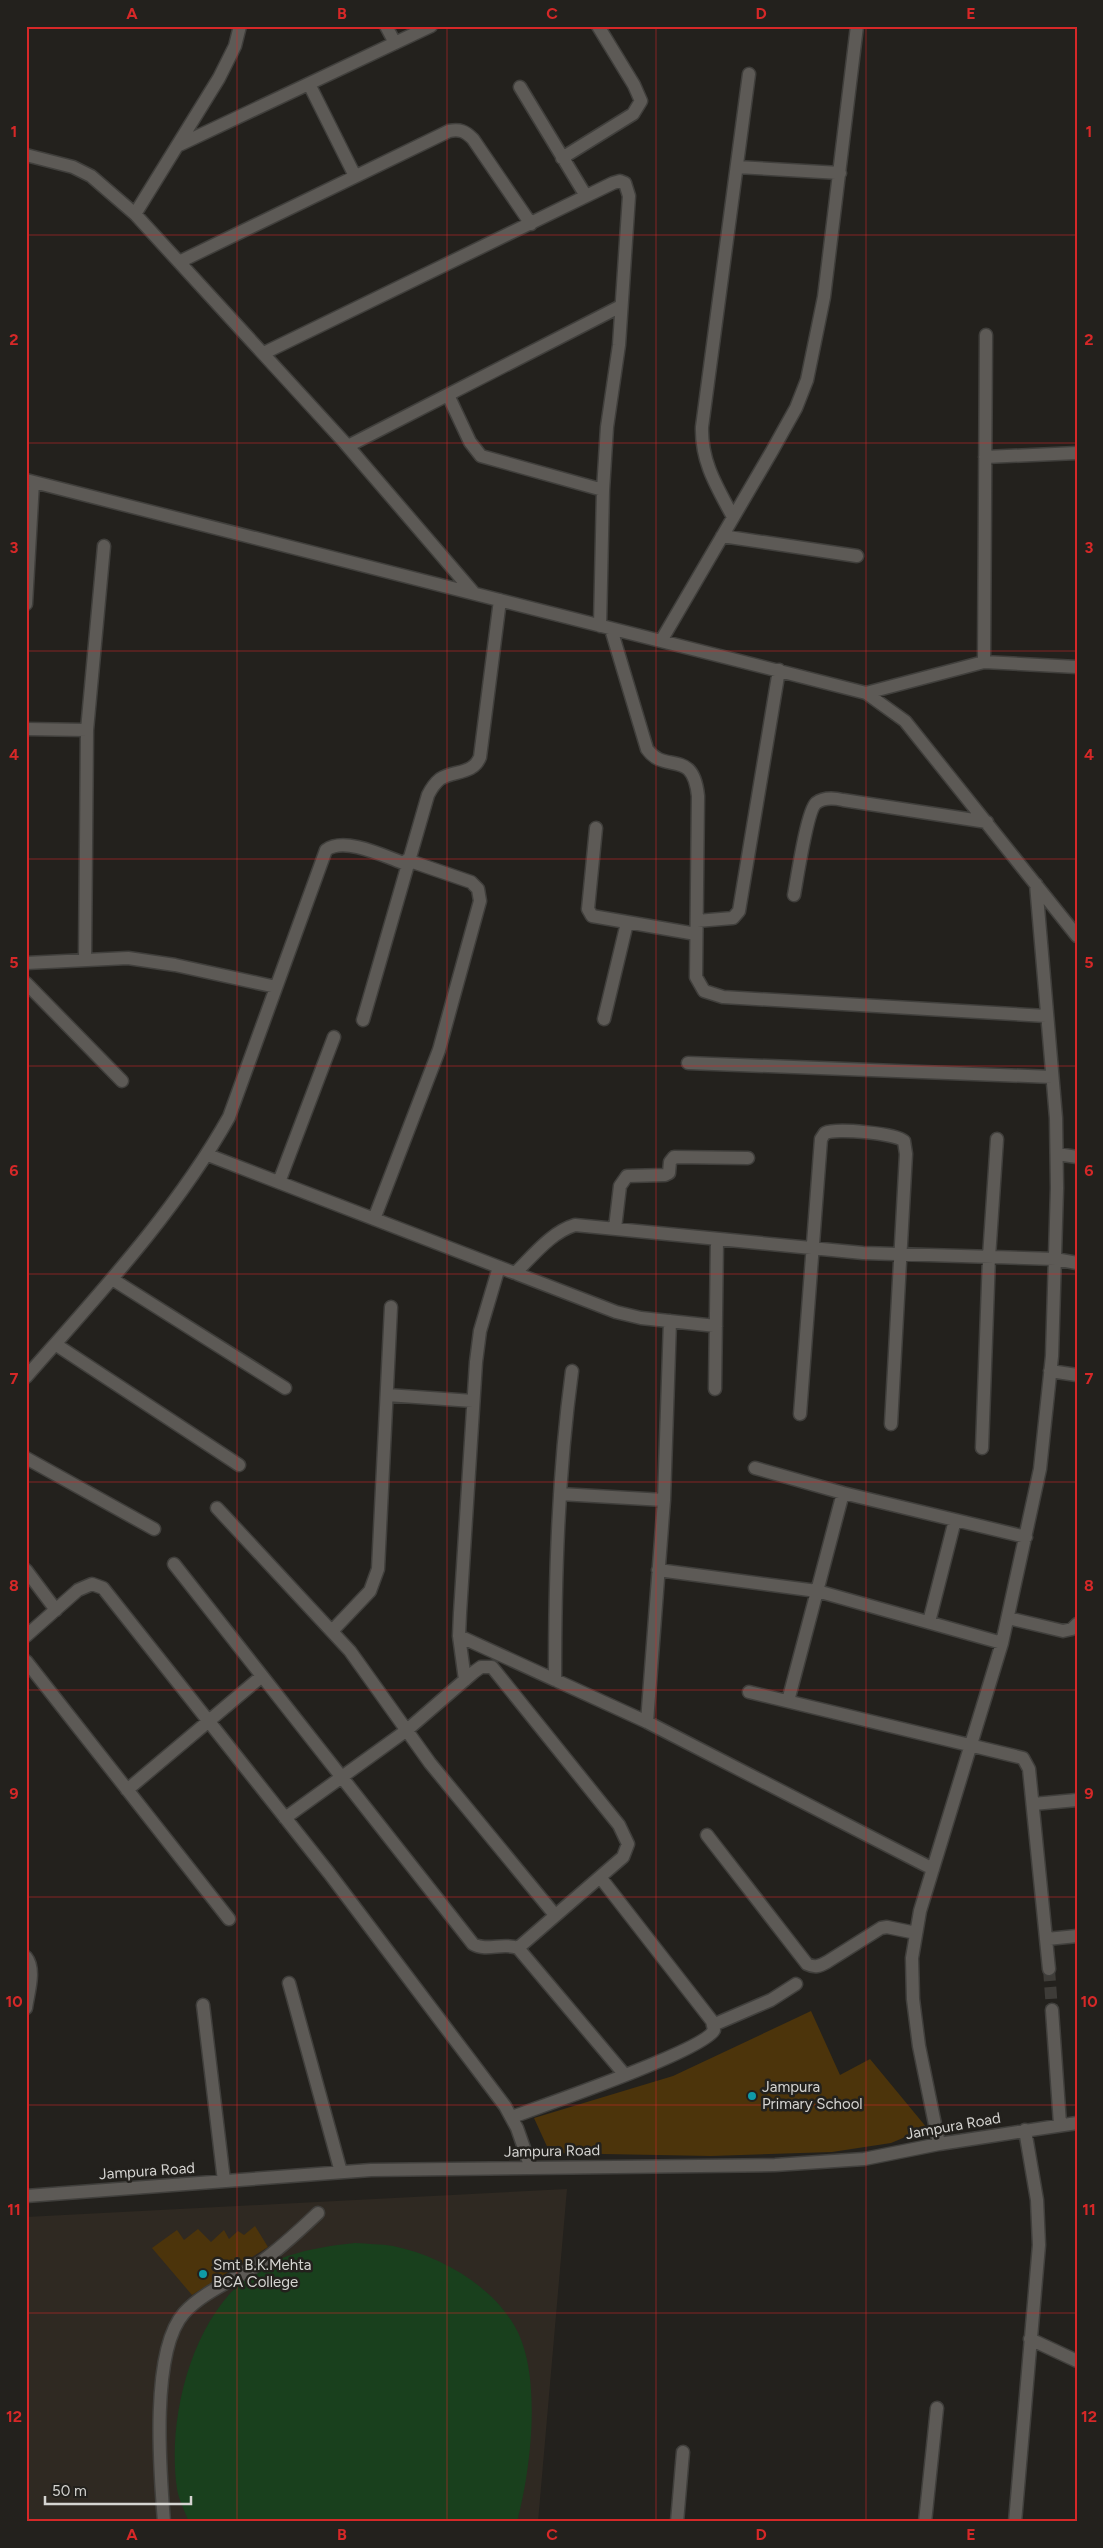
<svg xmlns="http://www.w3.org/2000/svg" width="1103" height="2548" font-family="Figtree,sans-serif">
<style>
.built{fill:#2f2922}
.green{fill:#19401d}
.building{fill:#4c340b}
.lines{fill:none;stroke-linecap:round;stroke-linejoin:round}
.minor-tunnel{stroke:#3e3c38;stroke-width:12;stroke-dasharray:12 6;stroke-linecap:butt}
.minor-casing{stroke:#403f3c;stroke-width:15}
.minor{stroke:#5d5a56;stroke-width:12}
.grid{fill:none;stroke:#d62828;stroke-width:1;stroke-opacity:0.55}
.culture-dot{fill:#0f9aa8;stroke:#23211d;stroke-width:2}
.labels{text-anchor:middle;stroke-width:5;stroke-linejoin:round;paint-order:stroke}
.poi-label{font-size:15px;fill:#d5d4d1;stroke:#23211d;text-anchor:start}
.street-label{font-size:15px;fill:#d5d4d1;stroke:#23211d}
.neatline{fill:none;stroke:#d62828;stroke-width:2}
.grid-label{font-size:16px;text-anchor:middle;font-weight:bold;fill:#d62828}
</style>
<rect width="100%" height="100%" fill="#23211d"/>
<path class="built" d="M567,2189L538,2522H26V2217Z"/>
<path class="green" d="M355,2243C367,2244 381,2244 393,2246C438,2255 490,2284 514,2325C543,2373 531,2470 517,2522H189C185,2512 179,2500 177,2489C167,2421 190,2325 244,2280C275,2254 317,2247 355,2243Z"/>
<path class="building" d="M811,2011L840,2075L870,2059L927,2128L891,2143L832,2152L711,2156L550,2153L534,2118L673,2076Z
M255,2226L268,2247L192,2295L152,2248L177,2230L184,2240L198,2229L211,2242L224,2230L229,2239L238,2231L244,2235Z"/>
<g class="lines">
<path class="minor-tunnel" d="M1049,1969L1052,2010"/>
<defs>
<path id="minor" d="M386,26L395,43
M309,84L355,176
M520,87L586,196
M177,146L431,26
M26,155L73,167L91,176L135,214L345,443L473,592
M562,158L633,114L641,101L634,85L598,26
M737,167L840,173
M135,214L219,78L235,46L240,26
M179,262L449,131C460,129 465,131 473,139L531,224
M264,353L613,183L620,181L625,183L629,196L619,345L607,427L603,490L600,626
M448,395L470,442L481,456L603,490
M348,446L621,306
M985,457L1077,453
M26,480L866,693L905,721L1077,936
M733,517C717,487 701,462 702,427L749,74
M722,536L857,556
M26,604L33,482
M611,629L647,749C665,775 693,747 698,796L696,977L704,991L723,997L1046,1016
M661,641L772,451L796,408L807,380L824,297L857,26
M984,662L986,335
M866,693L984,662L1077,667
M26,729L87,730
M596,828L588,909L592,916L696,934
M794,895C797,879 807,811 816,803C824,797 834,798 843,800L987,822
M697,921L733,918L739,911L779,670
M85,959L87,730L104,546
M26,963L128,958L175,965L276,987
M26,983L122,1081
M604,1019L627,923
M363,1020L428,795C431,789 435,783 440,779C454,770 473,775 480,757L500,600
M688,1063L1052,1077
M1057,1154L1077,1157
M208,1155L616,1312L641,1318L716,1326
M279,1182L334,1037
M374,1219L439,1050L480,901L478,889L471,882L407,860
M615,1228L620,1186L627,1176L665,1175L669,1173L670,1162L674,1157L748,1158
M515,1273C532,1257 551,1232 575,1225L863,1253L1055,1259L1077,1263
M112,1279L285,1388
M55,1344L239,1465
M1050,1371L1077,1375
M26,1377C98,1295 175,1213 229,1117L326,850C345,836 386,857 406,864
M715,1389L717,1239
M387,1395L473,1401
M800,1414L821,1139L825,1133C836,1128 895,1133 904,1141L906,1154L891,1424
M982,1448L989,1257L997,1139
M26,1458L154,1529
M755,1468L843,1493L1026,1537
M560,1494L664,1500
M217,1508L350,1651L430,1763L555,1915
M174,1564L473,1944C487,1952 503,1942 518,1948L625,2075
M26,1570L56,1610
M658,1570L817,1591L1002,1643
M1008,1618L1063,1631L1072,1629L1077,1624
M929,1622L955,1520
M332,1631L370,1591L378,1569L391,1307
M26,1636L78,1590L92,1584L103,1588L329,1873L505,2106L517,2128L531,2168
M459,1636L647,1722L933,1869
M26,1661L229,1919
M465,1680L459,1636L460,1613L476,1362L480,1331L499,1267
M555,1680C555,1577 558,1474 572,1371
M749,1692L1023,1758L1029,1769L1049,1969
M788,1701L843,1493
M647,1722L664,1500L670,1321
M127,1790L262,1676
M1033,1804L1077,1800
M285,1818L407,1730L474,1672L481,1667H492L619,1825L628,1844L623,1857L518,1948
M707,1835L807,1964C815,1968 820,1966 827,1962L881,1928L887,1927L916,1933
M1047,1939L1077,1936
M26,1957C36,1969 28,1993 26,2008
M289,1983L341,2172
M203,2005L224,2181
M1052,2010L1060,2124
M713,2025L771,2000L796,1984
M512,2117C542,2106 705,2050 714,2030L712,2021L600,1877
M939,2144L919,2046L913,1999L912,1958L920,1911L1002,1643L1040,1469L1052,1356L1057,1188L1056,1118L1036,884
M26,2196L371,2170L775,2165L864,2159L939,2144L1077,2123
M1030,2339L1077,2361
M164,2522C160,2472 150,2351 184,2313C203,2292 234,2280 257,2265C279,2250 299,2231 318,2213
M677,2522L683,2452
M925,2522L937,2408
M1015,2522L1039,2245L1037,2200L1025,2130"/>
</defs>
<use href="#minor" class="minor-casing"/>
<use href="#minor" class="minor"/>
</g>
<path class="grid" d="M237,26V2522M447,26V2522M656,26V2522M866,26V2522M26,235H1077M26,443H1077M26,651H1077M26,859H1077M26,1066H1077M26,1274H1077M26,1482H1077M26,1690H1077M26,1897H1077M26,2105H1077M26,2313H1077"/>
<g class="culture-dot">
<circle cx="752" cy="2096" r="5"/>
<circle cx="203" cy="2274" r="5"/>
</g>
<g class="labels">
<g class="poi-label">
<text x="762" y="2092">Jampura<tspan x="762" dy="17">Primary School</tspan></text>
<text x="213" y="2270">Smt B.K.Mehta<tspan x="213" dy="17">BCA College</tspan></text>
</g>
<g class="street-label">
<text transform="translate(953 2126) rotate(-10)" y="5">Jampura Road</text>
<text transform="translate(552 2151) rotate(-1)" y="5">Jampura Road</text>
<text transform="translate(147 2171) rotate(-4)" y="5">Jampura Road</text>
</g>
</g>
<rect width="1103" height="2548" fill="none" stroke="#23211d" stroke-width="55"/>
<path d="M45 2496v8h146v-8" fill="none" stroke="#d5d4d1" stroke-width="2.5"/>
<text x="52" y="2496" font-size="15" fill="#d5d4d1" stroke="#23211d" stroke-width="4" paint-order="stroke">50 m</text>
<rect x="28" y="28" width="1048" height="2492" class="neatline"/>
<g class="grid-label">
<text x="132" y="19">A</text>
<text x="342" y="19">B</text>
<text x="552" y="19">C</text>
<text x="761" y="19">D</text>
<text x="971" y="19">E</text>
<text x="14" y="137">1</text>
<text x="1089" y="137">1</text>
<text x="14" y="345">2</text>
<text x="1089" y="345">2</text>
<text x="14" y="553">3</text>
<text x="1089" y="553">3</text>
<text x="14" y="760">4</text>
<text x="1089" y="760">4</text>
<text x="14" y="968">5</text>
<text x="1089" y="968">5</text>
<text x="14" y="1176">6</text>
<text x="1089" y="1176">6</text>
<text x="14" y="1384">7</text>
<text x="1089" y="1384">7</text>
<text x="14" y="1591">8</text>
<text x="1089" y="1591">8</text>
<text x="14" y="1799">9</text>
<text x="1089" y="1799">9</text>
<text x="14" y="2007">10</text>
<text x="1089" y="2007">10</text>
<text x="14" y="2215">11</text>
<text x="1089" y="2215">11</text>
<text x="14" y="2422">12</text>
<text x="1089" y="2422">12</text>
<text x="132" y="2540">A</text>
<text x="342" y="2540">B</text>
<text x="552" y="2540">C</text>
<text x="761" y="2540">D</text>
<text x="971" y="2540">E</text>
</g>
</svg>
